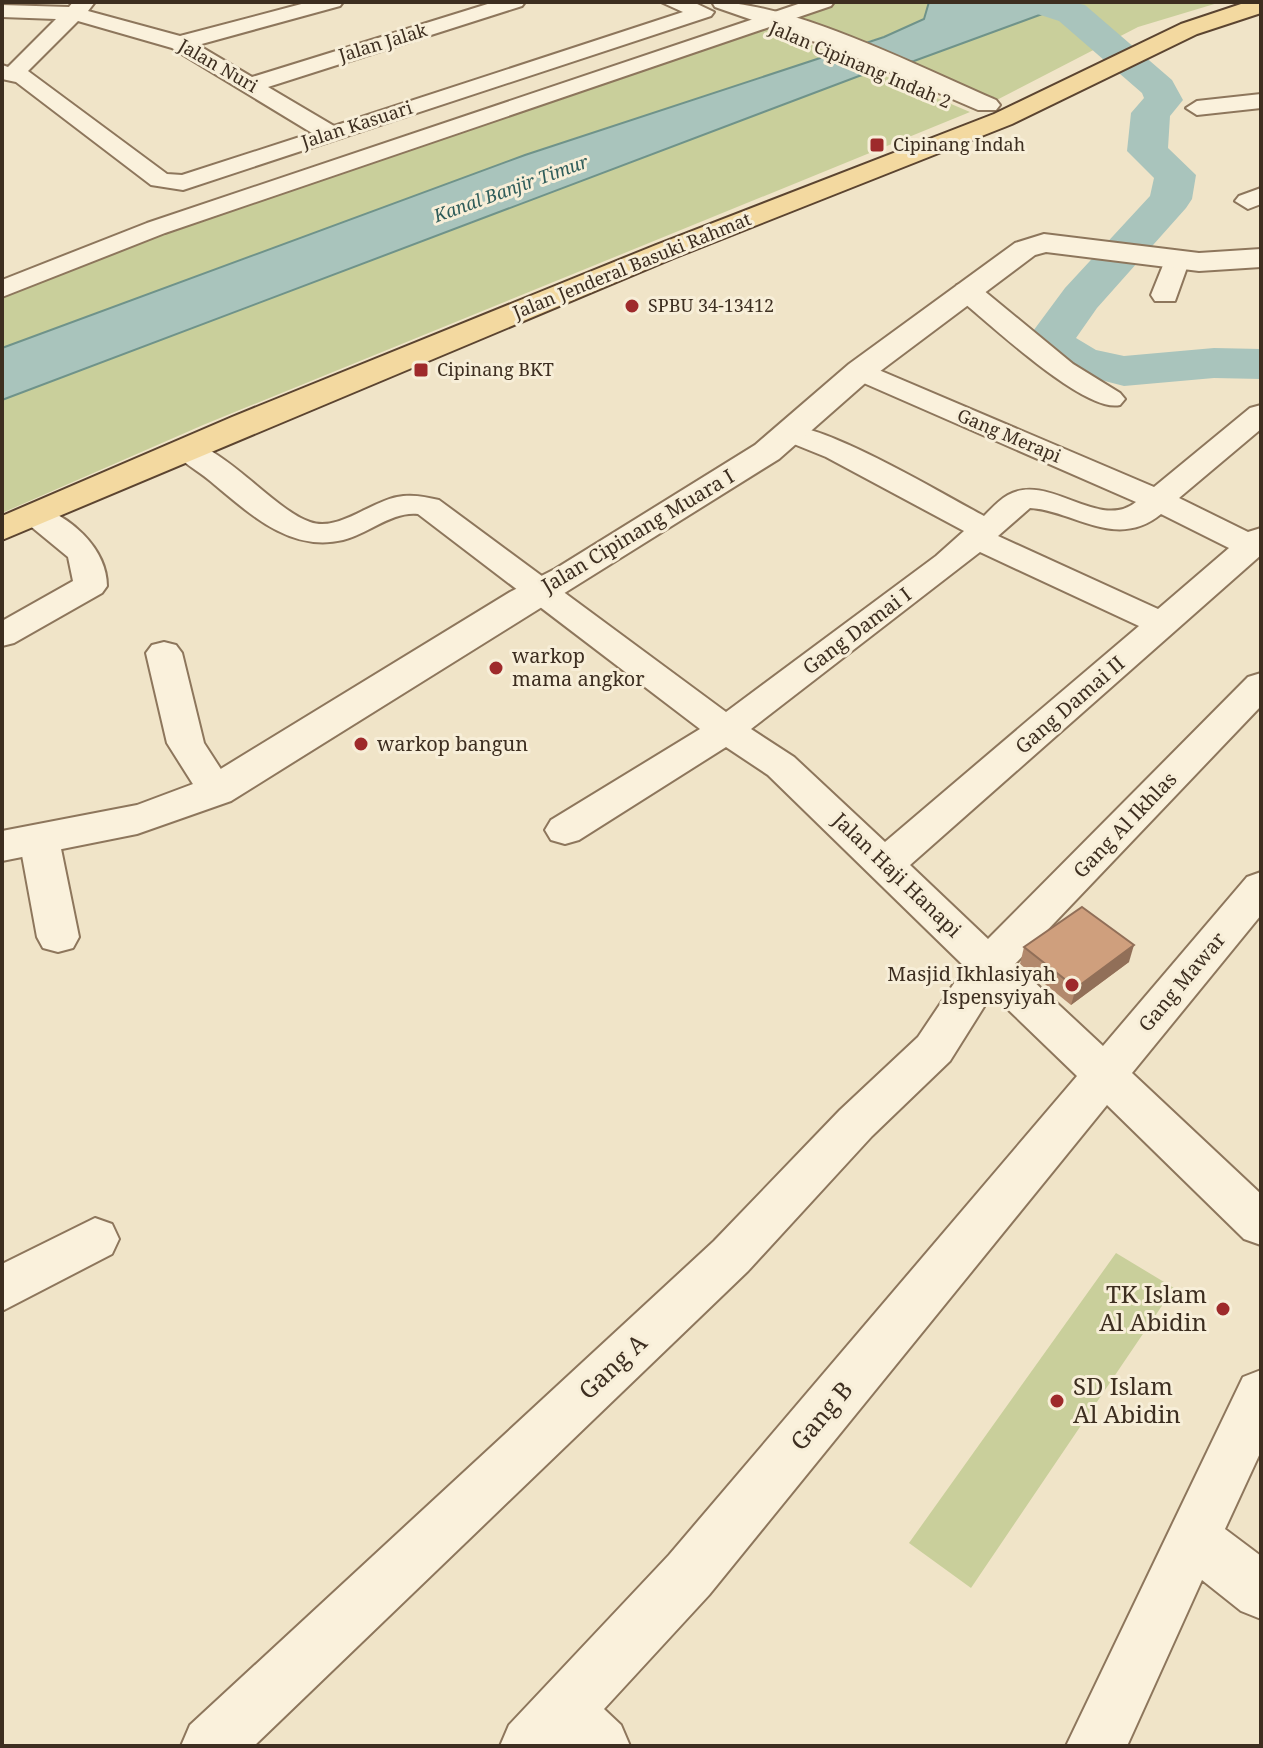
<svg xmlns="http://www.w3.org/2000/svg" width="1263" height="1748" font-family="'Noto Serif',serif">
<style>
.green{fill:#c9cf9b}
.water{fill:#a9c4bc;stroke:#6f938a;stroke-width:2}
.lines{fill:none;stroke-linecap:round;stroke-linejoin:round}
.river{fill:#a9c4bc;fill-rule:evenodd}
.minor-casing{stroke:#8d765c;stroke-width:4}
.tertiary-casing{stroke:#8d765c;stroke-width:4}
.primary-casing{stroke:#5b4430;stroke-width:4}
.minor{fill:#faf1dc;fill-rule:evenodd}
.tertiary{fill:#faf1dc;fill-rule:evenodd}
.primary{fill:#f3d9a0;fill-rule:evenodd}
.wall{fill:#b2896c}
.shaded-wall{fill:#916f58}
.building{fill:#cf9f7d;stroke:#916f58;stroke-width:2}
.poi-dot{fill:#9e2a2b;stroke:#f7eed8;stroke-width:3}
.labels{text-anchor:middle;stroke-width:6;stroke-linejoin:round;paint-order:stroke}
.far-street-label{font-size:18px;fill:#3d2e20;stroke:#f7eed8}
.far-poi-label{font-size:18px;fill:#3d2e20;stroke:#f7eed8;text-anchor:start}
.far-water-label{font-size:18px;font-style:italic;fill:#2f5d5a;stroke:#f7eed8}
.street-label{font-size:20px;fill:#3d2e20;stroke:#f7eed8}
.poi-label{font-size:20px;fill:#3d2e20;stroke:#f7eed8;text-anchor:start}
.near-poi-label{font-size:24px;fill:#3d2e20;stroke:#f7eed8;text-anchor:end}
.near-street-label{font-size:24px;fill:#3d2e20;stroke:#f7eed8}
</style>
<rect width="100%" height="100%" fill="#f0e4c8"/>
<path class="green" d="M824,2H929L924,19L884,37L849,46L778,19Z
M1075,2H1221L1138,27L987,105L899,66Z
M762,24L970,112L203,425L2,513V289Z
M1116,1253L1174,1288L971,1588L909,1543Z"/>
<path class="water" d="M929,2H1075L914,61L859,76L2,400V348L525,155L884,37L924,19Z"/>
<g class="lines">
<path class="river" d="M1017,2H1072L1085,5L1172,80L1183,100L1170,116L1168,148L1196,175L1192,199L1186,208L1097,308L1076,338L1096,350L1124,356L1214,348L1261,349V379L1214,378L1124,386L1062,370L1032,352L1025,342L1065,288L1150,196L1154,178L1127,151L1131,113L1144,98L1142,93L1059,21L1022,9Z"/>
<defs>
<path id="minor" d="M73,2H95L88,11L180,36L309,2H343L340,6L198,45L252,77L494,2H525L522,6L268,87L334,126L683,12L661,2H693L714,12L711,16L183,190L151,185L16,82L2,79V65L8,67L56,19L2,17V5L69,7ZM78,21L172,48L312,133L182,175L167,174L28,71Z
M804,2H834L831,6L165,233L2,297V280L147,223Z
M1261,94V108L1197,115L1186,108L1197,101Z
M1261,188V204L1248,209L1235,201L1239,196Z
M1177,251L1186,253L1190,259L1175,301H1155L1151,295L1168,253Z
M967,283L977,285L1073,364L1120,393L1125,399L1120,405C1085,414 988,322 957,297L953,291L957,285Z
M860,362L1154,487L1250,408L1261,405V429L1179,498L1248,532L1261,528V555L910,865L988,939L1248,677L1261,673V706L1015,964L1103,1046L1247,877L1261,872V915L1132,1073L1261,1194V1245L1244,1239L1107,1105L709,1595L604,1709L621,1725L630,1746H500L509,1725L669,1555L1077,1076L992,994L950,1061L872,1136L748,1271L254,1746H181L190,1725L714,1241L840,1110L918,1037L965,967L768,775L726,747L579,840L565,844L551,840L545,830L551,820L700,729L418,514C392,511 368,534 343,540C289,553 248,512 209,480C197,470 181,462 172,449L176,443C214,433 271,509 310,522C338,532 370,502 397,497C412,494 425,497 439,500L726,712L936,556L964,531L826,457L779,438L775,432L779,426C815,417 946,496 984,516C991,509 999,500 1008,495C1049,472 1099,532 1136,502L850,377L846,371L850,365ZM1030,508C1073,510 1116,551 1161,514L1229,548L1158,609L998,536ZM980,552L1139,626L885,842L794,757L751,729Z
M33,505C69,514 107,548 107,586L102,593L14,643L2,646V621L73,581L68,557L17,515L22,508Z
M164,642L176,645L182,653L204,743L235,791L229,800L216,804L203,800L167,743L146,653L152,645Z
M39,825L53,829L59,839L79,937L73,948L58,952L43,948L37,937L19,839L25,829Z
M95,1218L112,1224L119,1239L112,1254L2,1311V1264Z
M1261,1370V1451L1225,1529L1261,1556V1619L1241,1611L1202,1580L1127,1746H1066L1243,1377Z"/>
<path id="tertiary" d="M712,2C793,2 919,67 996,100L1000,105L996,110H978L841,51L715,7Z
M1044,234L1199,253L1261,249V267L1199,271L1046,252L1035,255L871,378L779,459L231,801L137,834L2,861V831L137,805L201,781L510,592L555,569L755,445L849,364L1015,243Z"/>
<path id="primary" d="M1247,2H1261V13L1197,34L1012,124L676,257L2,540V516L232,417L656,245L994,114L1181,24Z"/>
</defs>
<use href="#minor" class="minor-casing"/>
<use href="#tertiary" class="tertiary-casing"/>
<use href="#primary" class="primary-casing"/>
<use href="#minor" class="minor"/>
<use href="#tertiary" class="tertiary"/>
<use href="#primary" class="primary"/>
</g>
<path class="wall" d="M1024,947L1129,962L1071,1005L1020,964Z"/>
<path class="shaded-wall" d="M1134,945L1129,962L1071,1005L1076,988Z"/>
<path class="building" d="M1082,907L1134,945L1076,988L1024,947Z"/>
<g class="poi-dot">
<rect x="869" y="137" width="16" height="16" rx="4"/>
<circle cx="632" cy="306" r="8"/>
<rect x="413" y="362" width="16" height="16" rx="4"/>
<circle cx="496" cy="668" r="8"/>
<circle cx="361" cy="744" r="8"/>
<circle cx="1072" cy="985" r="8"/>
<circle cx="1223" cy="1309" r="8"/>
<circle cx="1057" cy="1401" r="8"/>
</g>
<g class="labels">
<g class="far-street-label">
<text transform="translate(383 43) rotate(-17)" y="6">Jalan Jalak</text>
<text transform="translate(860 65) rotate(23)" y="6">Jalan Cipinang Indah 2</text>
<text transform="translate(218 66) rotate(30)" y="6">Jalan Nuri</text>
<text transform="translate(357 125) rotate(-18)" y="6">Jalan Kasuari</text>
<text transform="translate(632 266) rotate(-22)" y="6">Jalan Jenderal Basuki Rahmat</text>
<text transform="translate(1009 436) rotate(23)" y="6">Gang Merapi</text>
</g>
<g class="far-poi-label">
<text x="893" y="151">Cipinang Indah</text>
<text x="648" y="312">SPBU 34-13412</text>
<text x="437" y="376">Cipinang BKT</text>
</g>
<g class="far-water-label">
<text transform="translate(511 189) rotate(-20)" y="6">Kanal Banjir Timur</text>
</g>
<g class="street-label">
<text transform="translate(638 531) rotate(-31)" y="7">Jalan Cipinang Muara I</text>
<text transform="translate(857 631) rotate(-37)" y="7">Gang Damai I</text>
<text transform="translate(1070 705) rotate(-41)" y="7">Gang Damai II</text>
<text transform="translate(1125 825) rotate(-46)" y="7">Gang Al Ikhlas</text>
<text transform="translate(897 875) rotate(44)" y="7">Jalan Haji Hanapi</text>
<text transform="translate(1182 982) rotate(-50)" y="7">Gang Mawar</text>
</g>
<g class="poi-label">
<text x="512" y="663">warkop<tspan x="512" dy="23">mama angkor</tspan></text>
<text x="377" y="751">warkop bangun</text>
<text x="1056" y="981" text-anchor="end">Masjid Ikhlasiyah<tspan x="1056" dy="23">Ispensyiyah</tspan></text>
</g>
<g class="near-poi-label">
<text x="1207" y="1303">TK Islam<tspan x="1207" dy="28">Al Abidin</tspan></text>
<text x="1073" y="1395" text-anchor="start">SD Islam<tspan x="1073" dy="28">Al Abidin</tspan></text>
</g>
<g class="near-street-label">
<text transform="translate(613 1367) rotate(-43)" y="8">Gang A</text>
<text transform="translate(822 1416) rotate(-50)" y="8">Gang B</text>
</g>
</g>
<rect width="1263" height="1748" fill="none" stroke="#3d2e20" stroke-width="8"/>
</svg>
